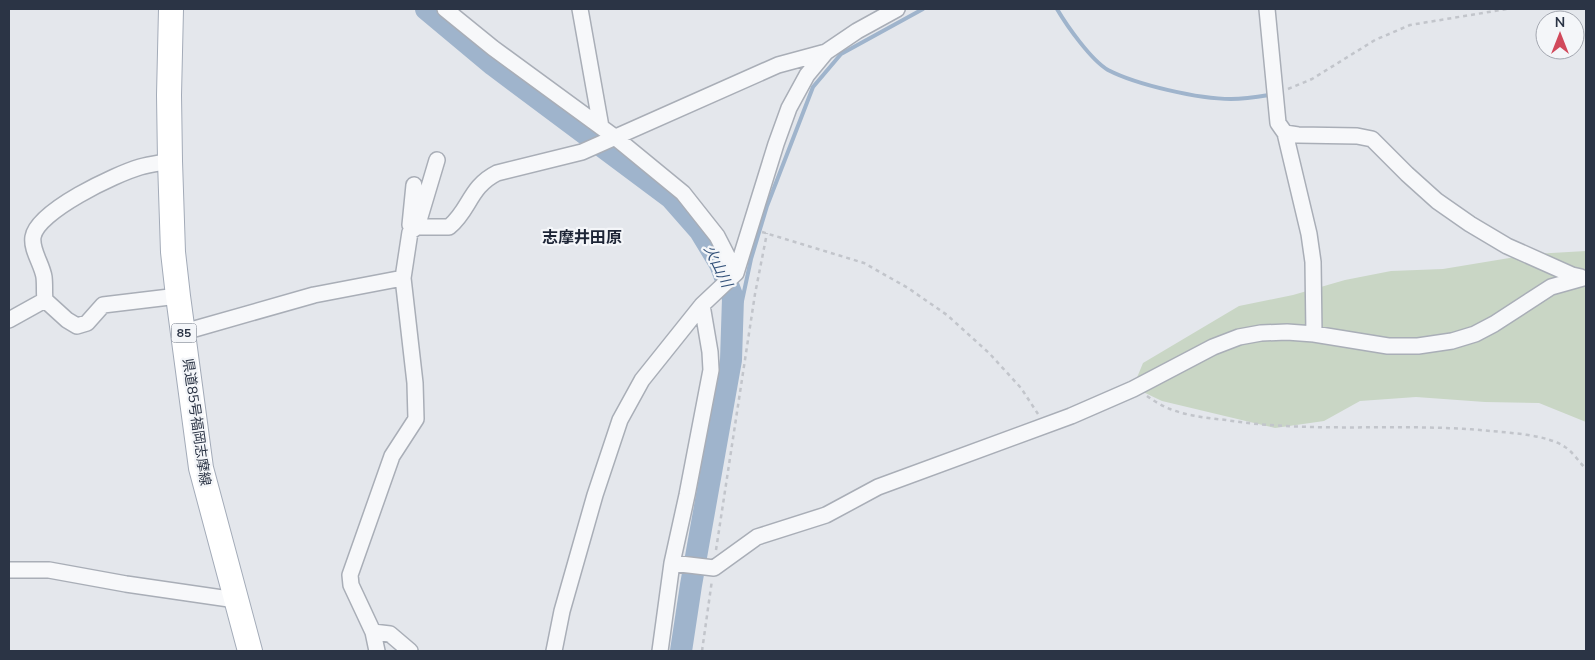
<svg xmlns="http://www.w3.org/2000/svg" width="1595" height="660" font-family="'Nunito Sans','Noto Sans JP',sans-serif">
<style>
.green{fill:#c9d6c5}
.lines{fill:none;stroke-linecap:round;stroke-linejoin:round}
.stream{stroke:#9fb4cc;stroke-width:4}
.river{stroke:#9fb4cc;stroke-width:22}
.minor-casing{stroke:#a9aeb7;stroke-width:18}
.primary-casing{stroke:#a3abb8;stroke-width:26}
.path{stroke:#c2c5cb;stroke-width:2.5;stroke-dasharray:4 4;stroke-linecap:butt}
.minor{stroke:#f7f8fa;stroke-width:15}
.primary{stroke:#fff;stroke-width:24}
.labels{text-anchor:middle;stroke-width:4.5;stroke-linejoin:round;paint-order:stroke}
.shield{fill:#f4f6f9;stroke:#676e7b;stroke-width:1}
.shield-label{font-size:12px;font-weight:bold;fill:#2b3445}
.street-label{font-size:14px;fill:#2b3445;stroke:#f4f6f9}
.water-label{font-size:15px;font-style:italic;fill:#34527a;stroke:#f4f6f9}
.quarter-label{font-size:16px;font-weight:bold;fill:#1d2536;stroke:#f4f6f9}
</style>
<rect width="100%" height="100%" fill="#e4e7ec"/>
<path class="green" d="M1586,251V422L1539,403L1485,402L1416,397L1360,401L1324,421L1275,428L1162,401L1141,391L1136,380L1143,363L1239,306L1293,295L1345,280L1391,271L1443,269L1534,254Z"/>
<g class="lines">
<path class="stream" d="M1057,9C1067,26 1091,60 1108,70C1137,85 1199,99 1231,99C1244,99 1257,97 1269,95
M733,323L742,301L751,259L767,206L813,87L841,54L923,9"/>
<path class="river" d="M426,9L493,65L671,198L700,231L720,264L733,298L731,360L691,585L681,651"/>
<defs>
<path id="minor" d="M445,9L493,48L616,138L683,193L717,236L736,273
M580,9L601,127
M1267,9L1278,123L1285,133L1309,234L1313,262L1314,334
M1285,133L1298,135L1357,136L1372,139L1407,174L1437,201L1470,224L1507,246L1572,275L1581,277
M170,161C160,163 150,164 140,167C116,174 37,211 33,237C31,250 42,264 44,277C45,285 44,293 45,300L67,320L77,326L87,323L103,305L178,296
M410,225L414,185
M417,227L437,160
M9,320L45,300
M184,332L314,295L403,278
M672,563L714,568L757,537L826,515L878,487L1071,416L1133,389L1213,347L1239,337L1261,333L1287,332L1314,334L1388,346H1418L1452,341L1475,334L1494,324L1551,287L1583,278
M9,570H49L126,584L236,600
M373,632L390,634L410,651
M377,651L373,632L351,585L350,575L392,456L416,419L415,383L403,278L410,232L417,227H449C470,210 469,187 497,173L582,152L778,65L826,52L857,31L897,9
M554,651L562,611L595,495L620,420L642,380L702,305L736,273L776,144L789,108L807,75L826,52
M660,651L672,563L687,495L711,370L710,352L702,305"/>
<path id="primary" d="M171,9L169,95L170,161L173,252L178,296L201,468L250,651"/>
</defs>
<use href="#minor" class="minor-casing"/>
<use href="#primary" class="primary-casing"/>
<path class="path" d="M1288,89L1312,79L1375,40L1410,25L1507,9
M762,232L864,263L908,288L947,315L989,353L1021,388L1038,414
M1147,396C1154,401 1162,406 1170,409C1188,416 1207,418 1226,420C1314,434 1403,422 1491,431C1512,433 1548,435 1565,447C1573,452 1579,462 1586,469
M716,550L755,294L767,233
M702,651L712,580"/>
<use href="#minor" class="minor"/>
<use href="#primary" class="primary"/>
</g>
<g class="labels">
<rect class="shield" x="171.5" y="323.5" width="25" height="19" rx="4"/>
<g class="shield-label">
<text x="184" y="337">85</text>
</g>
<g class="street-label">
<text transform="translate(197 422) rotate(82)" y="5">県道85号福岡志摩線</text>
</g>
<g class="water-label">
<text transform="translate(718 266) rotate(64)" y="5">火山川</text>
</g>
<g class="quarter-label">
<text x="582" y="243">志摩井田原</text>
</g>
</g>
<rect width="1595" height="660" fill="none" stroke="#2b3445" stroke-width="20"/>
<g transform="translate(1560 35)"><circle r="24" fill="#f4f6f9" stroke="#a4a8b1"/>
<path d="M0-4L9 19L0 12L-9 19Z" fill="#d1495b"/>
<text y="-8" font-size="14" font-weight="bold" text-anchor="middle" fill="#2b3445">N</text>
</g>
</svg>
